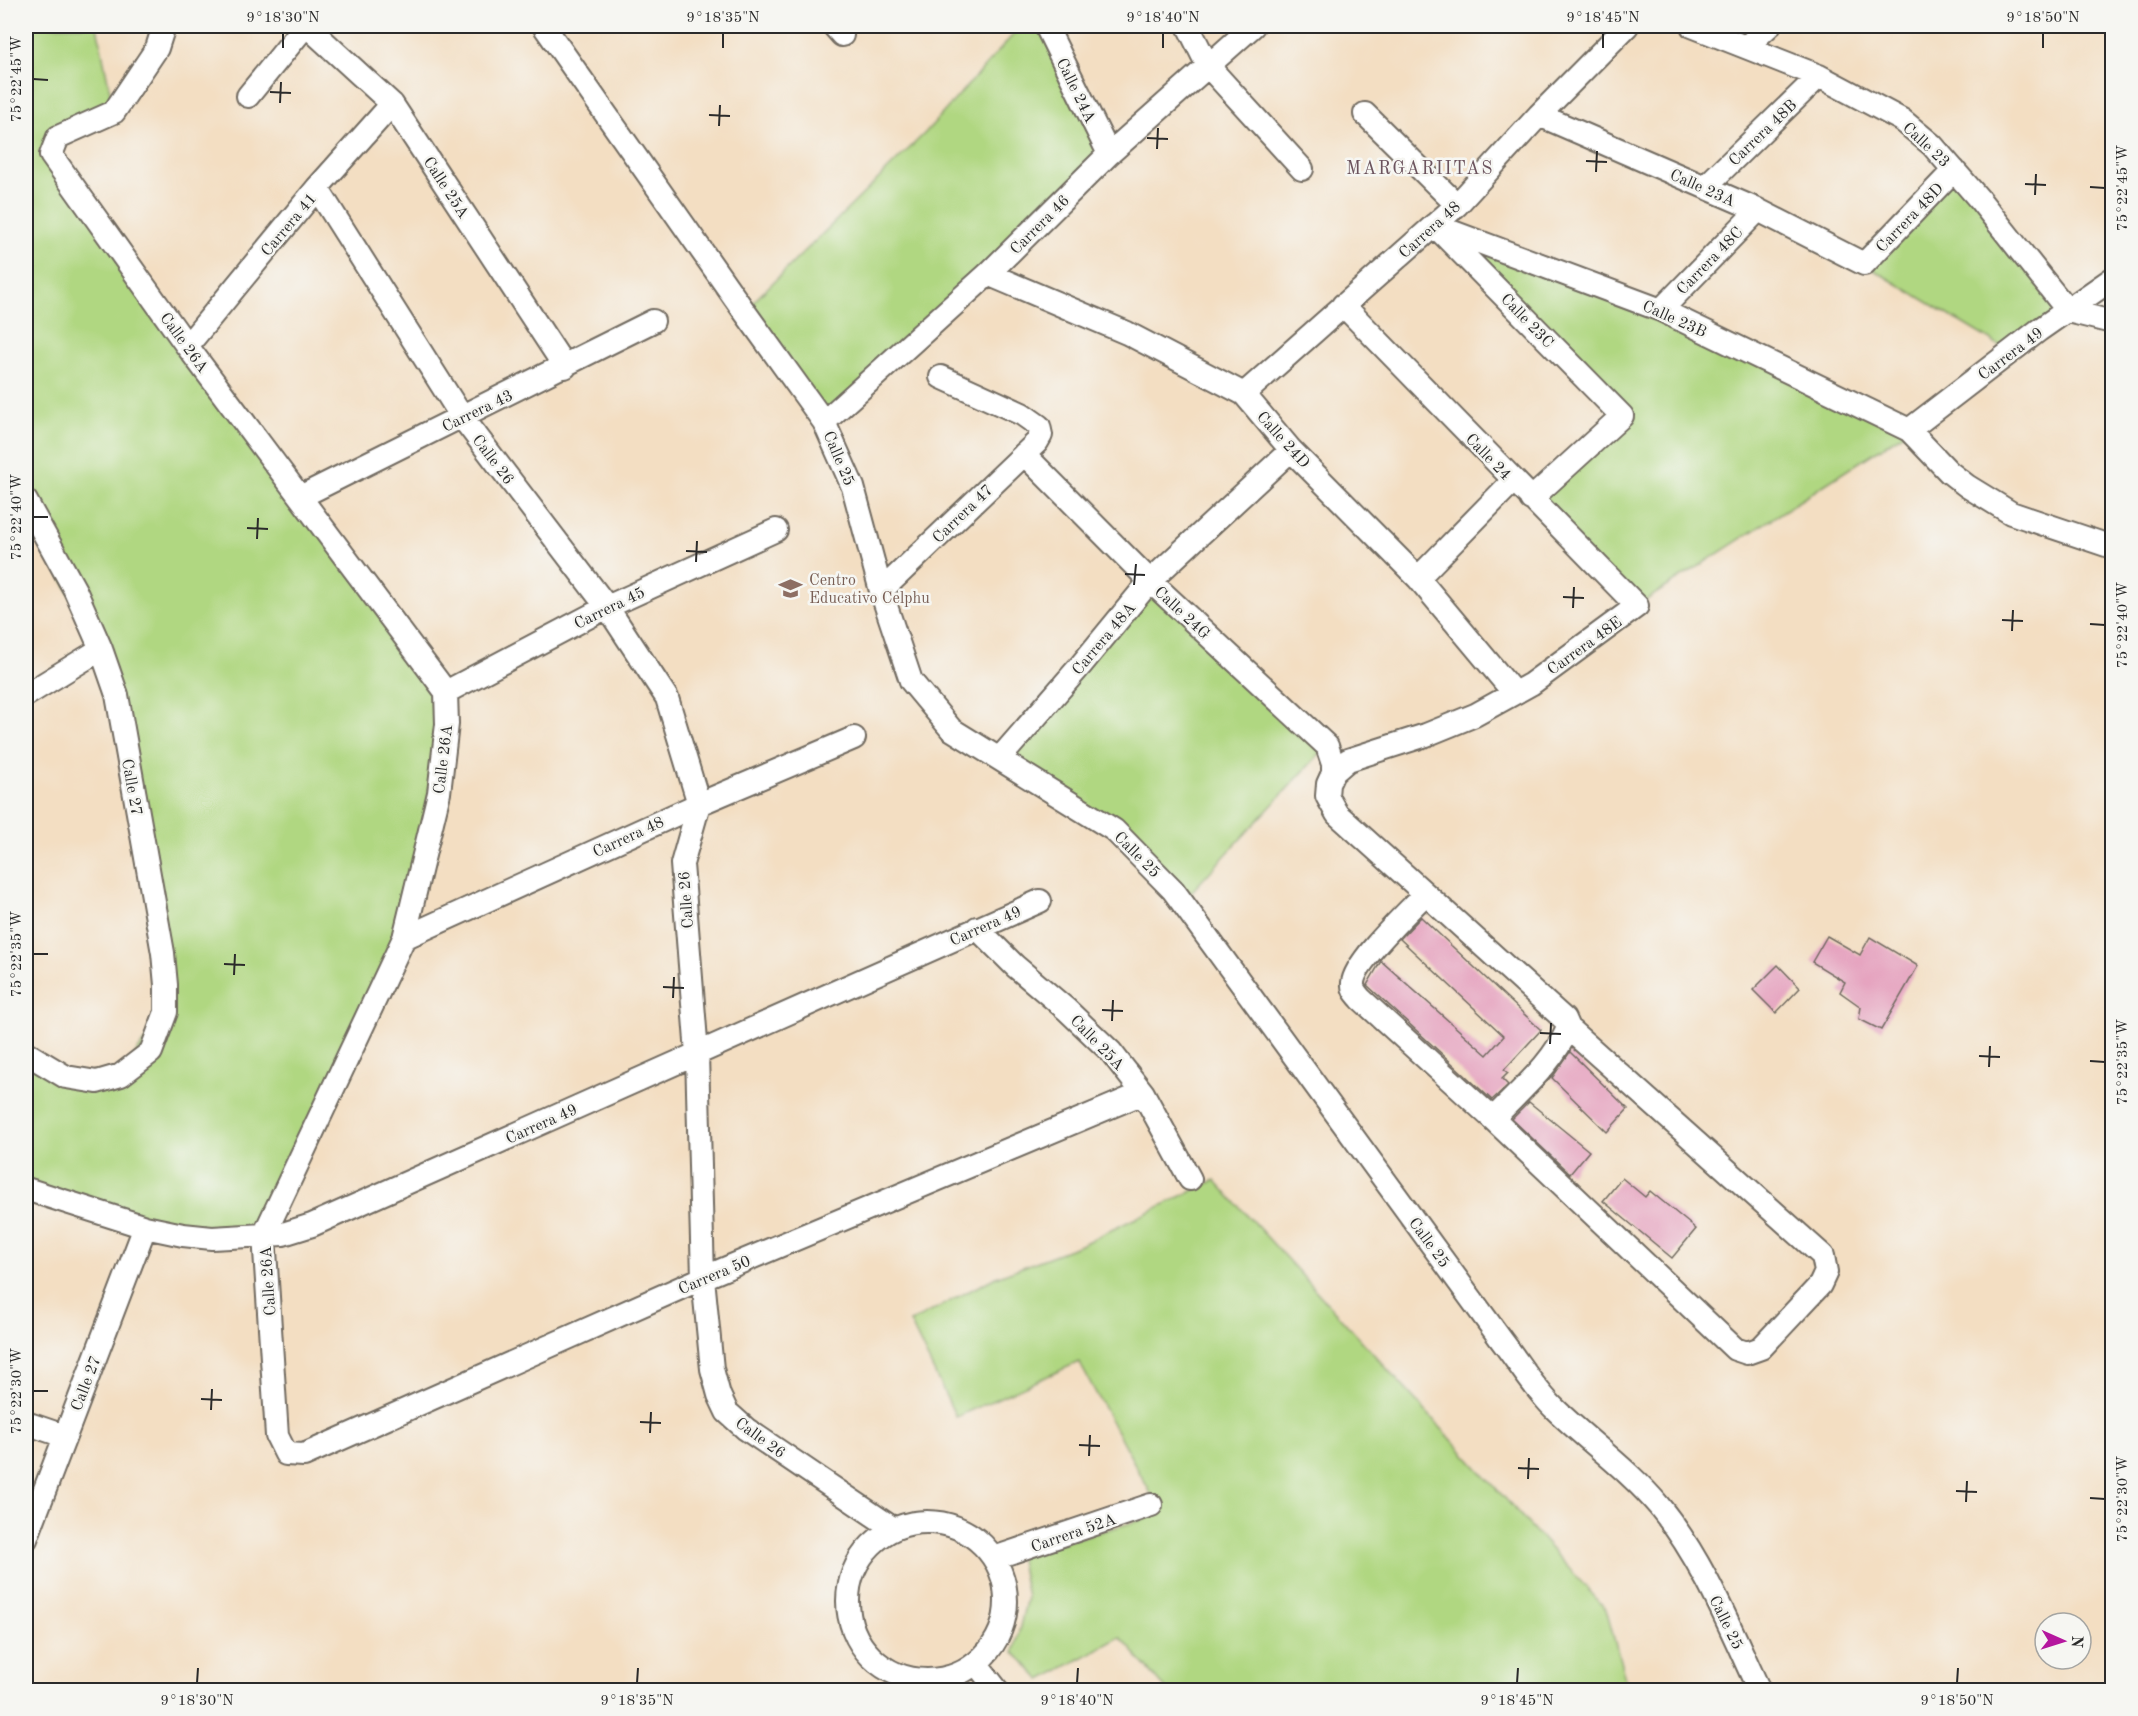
<svg xmlns="http://www.w3.org/2000/svg" width="2138" height="1716" font-family="'Old Standard TT',serif">
<style>
.green{fill:#b0d781;stroke:#6e8156;stroke-width:1.5}
.building{fill:#e5a1be}
.lines{fill:none;stroke-linecap:round;stroke-linejoin:round}
.street-casing{stroke:#716a60;stroke-width:26}
.street{stroke:#fff;stroke-width:22}
.ticks{fill:none;stroke:#2b2b2b;stroke-width:2}
.labels{text-anchor:middle;stroke-width:5;stroke-linejoin:round;paint-order:stroke}
.street-label{font-size:16px;fill:#2b2b2b;stroke:#f6f6f2}
.education-label{font-size:16px;fill:#785e54;stroke:#f6f6f2;text-anchor:start}
.neighbourhood-label{font-size:18px;letter-spacing:1.5px;fill:#6c545e;stroke:#f6f6f2}
.neatline{fill:none;stroke:#2b2b2b;stroke-width:2}
.ticks-label{font-size:15px;text-anchor:middle;fill:#2b2b2b}
</style>
<rect width="100%" height="100%" fill="#f6f6f2"/>
<filter id="ink" filterUnits="userSpaceOnUse"><feTurbulence type="fractalNoise" baseFrequency=".0167" numOctaves="2"/><feDisplacementMap in="SourceGraphic" scale="12" xChannelSelector="R" yChannelSelector="G"/><feConvolveMatrix kernelMatrix="1 2 1 2 8 2 1 2 1" color-interpolation-filters="sRGB"/></filter>
<filter id="wash" filterUnits="userSpaceOnUse"><feTurbulence type="fractalNoise" baseFrequency=".008" numOctaves="4" result="noise"/><feDisplacementMap in="SourceGraphic" scale="24" xChannelSelector="R" yChannelSelector="G"/><feGaussianBlur stdDeviation="1.35" result="paint"/><feColorMatrix in="noise" values="0 0 0 0 0 0 0 0 0 0 0 0 0 0 0 0 0 1.4 0 .05"/><feComposite in="paint" operator="in"/></filter>
<g filter="url(#wash)">
<rect width="100%" height="100%" fill="#f3dec2"/>
<path class="green" d="M26,26H97L114,112L52,155L446,692L404,938L264,1235L212,1238L26,1189V1053L66,1077L121,1075L165,1012L117,695L26,501Z
M1021,26H1046L1109,154L824,422L744,311L925,133Z
M1954,170L2068,311L2010,352L1864,264Z
M1434,225L1669,314L1909,430L1637,606L1531,499L1622,416Z
M1150,581L1327,746L1182,902L1114,830L1000,758Z
M1215,1180L1606,1609L1628,1690H1167L1120,1637L1041,1680L1014,1652L1027,1597L1019,1555L1162,1514L1079,1362L956,1417L910,1322L996,1277L1078,1246Z"/>
<g id="blocks">
<path class="building" d="M1421,917L1541,1030L1504,1070L1508,1073L1502,1079L1508,1085L1492,1100L1367,985L1381,961L1487,1055L1504,1036L1400,939Z
M1827,936L1860,955L1870,937L1918,966L1881,1030L1859,1019L1861,1007L1840,992L1845,982L1812,962Z
M1778,965L1800,988L1776,1013L1753,990Z
M1570,1052L1628,1109L1607,1132L1552,1078Z
M1529,1102L1589,1151L1570,1174L1512,1119Z
M1622,1178L1645,1197L1650,1191L1696,1229L1672,1258L1603,1201Z"/>
</g>
</g>
<g filter="url(#ink)">
<use href="#blocks" fill-opacity="0" stroke="#716a60" stroke-width="1.5"/>
<g class="lines">
<defs>
<path id="street" d="M164,26L157,48L114,112L58,137L51,155L187,346L446,692L447,724L439,793L404,938L264,1235L277,1436L286,1454L304,1455L703,1278L1143,1093
M307,26L392,104L565,367
M544,26L744,311L824,422L853,487L881,591L911,681L951,729L1114,830L1173,890L1502,1341C1519,1363 1535,1390 1555,1409C1589,1442 1629,1470 1659,1506C1703,1560 1730,1628 1759,1690
M834,26L842,35
M1046,26L1109,154
M1188,26L1208,66L1302,169
M1692,26L1819,76L1902,120L1932,145L1979,199L2068,311L2112,322
M1746,47L1769,26
M248,96L305,26
M1365,114L1457,205
M1539,115L1758,210L1864,264L1954,170
M1705,187L1819,76
M317,188L462,417L607,607L667,698L699,804L682,864L697,1054L703,1278L712,1369L719,1395L727,1412L746,1429L894,1529
M1434,225L1661,310L1909,430L1949,472L1967,486L2011,513L2112,547
M1440,231L1622,416L1531,499
M988,274L1127,333L1244,394L1291,450L1418,578L1514,693
M1343,305L1637,606L1531,684L1475,715L1426,735L1348,760L1333,773L1328,784L1327,796L1337,814L1564,1019L1568,1028C1553,1064 1519,1091 1493,1119
M1661,310L1758,210
M187,346L317,188L392,104
M1244,394L1457,205L1539,115L1627,26
M824,422L988,274L1109,154L1253,26
M1909,430L2039,330L2112,279
M1024,454L1150,581L1327,746L1333,764V773
M300,497L653,321
M26,501L75,590L101,649L117,695L163,953L166,985V1012L151,1052L121,1075L97,1082L66,1077L26,1053
M1418,578L1513,481
M881,591L1037,442L1041,435L1039,426L1022,414L941,377
M446,692L607,607L776,530
M26,695L101,649
M1000,758L1081,665L1150,581L1291,450
M1425,894C1409,911 1354,962 1353,983C1352,990 1357,994 1361,999L1493,1119L1735,1349L1747,1353L1761,1348L1820,1285L1826,1272L1823,1256L1568,1028
M977,928L1015,966L1067,1010L1111,1052L1143,1093L1190,1179
M404,938L699,804L854,738
M26,1189L145,1227L183,1235L212,1238L283,1234L312,1225L1040,901
M26,1423L64,1436
M848 1601a79 79 0 1 1 158 0a79 79 0 1 1-158 0Z
M26,1539L145,1227
M994,1558L1151,1505
M976,1663L997,1690"/>
</defs>
<use href="#street" class="street-casing"/>
<use href="#street" class="street"/>
</g>
</g>
<path class="ticks" d="M283,48V33M723,48V33M1163,48V33M1603,48V33M2043,48V33M33,79L48,80M270,92L291,93M280,103L281,82M709,115L730,116M719,126L720,105M1147,138L1168,139M1157,149L1158,128M1586,161L1607,162M1596,172L1597,151M2025,184L2046,185M2090,187L2105,188M2035,195L2036,174M33,517H48M247,528L268,529M257,539L258,518M686,551L707,552M696,562L697,541M1125,574L1145,575M1134,585L1136,564M1563,597L1584,598M1573,608L1574,587M2002,620L2023,621M2090,624L2105,625M2012,631L2013,610M33,954H48M224,964L245,965M234,975L235,954M663,987L684,988M673,998L674,977M1102,1010L1123,1011M1112,1021L1113,1000M1540,1033L1561,1034M1550,1044L1551,1023M1979,1056L2000,1057M2090,1061L2105,1062M1989,1067L1990,1046M33,1391H48M201,1399L222,1400M211,1410L212,1389M640,1422L661,1423M650,1433L651,1412M1079,1445L1100,1446M1089,1456L1090,1435M1518,1468L1539,1469M1528,1479L1529,1458M1956,1491L1977,1492M2090,1498L2105,1499M1966,1502L1967,1481M197,1683L198,1668M637,1683L638,1668M1077,1683L1078,1668M1517,1683L1518,1668M1957,1683L1958,1668"/>
<defs>
<symbol id="school-bare" viewBox="-9 -9 18 18"><path d="M0-5L7-2L0 1L-7-2ZM-4 1L0 2.5L4 1V4Q0 6-4 4Z" fill="#8d6e63" stroke="#f6f6f2" stroke-width="2.5" paint-order="stroke"/></symbol>
</defs>
<g fill-rule="evenodd">
<use href="#school-bare" x="774" y="572" width="33" height="33"/>
</g>
<g class="labels">
<g class="street-label">
<text transform="translate(1077 90) rotate(64)" y="6">Calle 24A</text>
<text transform="translate(1762 132) rotate(-44)" y="6">Carrera 48B</text>
<text transform="translate(1927 144) rotate(43)" y="6">Calle 23</text>
<text transform="translate(447 187) rotate(57)" y="6">Calle 25A</text>
<text transform="translate(1703 187) rotate(24)" y="6">Calle 23A</text>
<text transform="translate(1909 217) rotate(-46)" y="6">Carrera 48D</text>
<text transform="translate(288 224) rotate(-50)" y="6">Carrera 41</text>
<text transform="translate(1039 224) rotate(-45)" y="6">Carrera 46</text>
<text transform="translate(1429 229) rotate(-42)" y="6">Carrera 48</text>
<text transform="translate(1709 260) rotate(-46)" y="6">Carrera 48C</text>
<text transform="translate(1675 318) rotate(24)" y="6">Calle 23B</text>
<text transform="translate(1528 320) rotate(46)" y="6">Calle 23C</text>
<text transform="translate(185 342) rotate(54)" y="6">Calle 26A</text>
<text transform="translate(2010 353) rotate(-37)" y="6">Carrera 49</text>
<text transform="translate(477 410) rotate(-26)" y="6">Carrera 43</text>
<text transform="translate(1284 439) rotate(48)" y="6">Calle 24D</text>
<text transform="translate(1489 456) rotate(46)" y="6">Calle 24</text>
<text transform="translate(840 458) rotate(67)" y="6">Calle 25</text>
<text transform="translate(494 459) rotate(53)" y="6">Calle 26</text>
<text transform="translate(962 513) rotate(-44)" y="6">Carrera 47</text>
<text transform="translate(609 607) rotate(-26)" y="6">Carrera 45</text>
<text transform="translate(1183 612) rotate(43)" y="6">Calle 24G</text>
<text transform="translate(1103 638) rotate(-50)" y="6">Carrera 48A</text>
<text transform="translate(1584 645) rotate(-36)" y="6">Carrera 48E</text>
<text transform="translate(442 759) rotate(-83)" y="6">Calle 26A</text>
<text transform="translate(133 787) rotate(80)" y="6">Calle 27</text>
<text transform="translate(628 836) rotate(-25)" y="6">Carrera 48</text>
<text transform="translate(1138 854) rotate(45)" y="6">Calle 25</text>
<text transform="translate(685 900) rotate(-94)" y="6">Calle 26</text>
<text transform="translate(985 925) rotate(-24)" y="6">Carrera 49</text>
<text transform="translate(1098 1042) rotate(46)" y="6">Calle 25A</text>
<text transform="translate(541 1123) rotate(-24)" y="6">Carrera 49</text>
<text transform="translate(1430 1242) rotate(54)" y="6">Calle 25</text>
<text transform="translate(714 1274) rotate(-23)" y="6">Carrera 50</text>
<text transform="translate(267 1281) rotate(-94)" y="6">Calle 26A</text>
<text transform="translate(85 1383) rotate(-69)" y="6">Calle 27</text>
<text transform="translate(761 1437) rotate(36)" y="6">Calle 26</text>
<text transform="translate(1073 1532) rotate(-19)" y="6">Carrera 52A</text>
<text transform="translate(1727 1622) rotate(64)" y="6">Calle 25</text>
</g>
<g class="education-label">
<text x="809" y="585">Centro<tspan x="809" dy="18">Educativo Celphu</tspan></text>
</g>
<g class="neighbourhood-label">
<text x="1420" y="174">MARGARIITAS</text>
</g>
</g>
<rect width="2138" height="1716" fill="none" stroke="#f6f6f2" stroke-width="66"/>
<g transform="translate(2063 1641) rotate(93)"><circle r="28" fill="#f6f6f2" stroke="#a5a5a2" stroke-width="1.5"/>
<path d="M0-4.5L10 22L0 15L-10 22Z" fill="#b5179e"/>
<text y="-9" font-size="16" font-weight="bold" text-anchor="middle" fill="#2b2b2b">N</text>
</g>
<rect x="33" y="33" width="2072" height="1650" class="neatline"/>
<g class="ticks-label">
<text x="283" y="22">9°18'30"N</text>
<text x="723" y="22">9°18'35"N</text>
<text x="1163" y="22">9°18'40"N</text>
<text x="1603" y="22">9°18'45"N</text>
<text x="2043" y="22">9°18'50"N</text>
<text transform="translate(16 79) rotate(-90)" y="5">75°22'45"W</text>
<text transform="translate(2122 188) rotate(-90)" y="5">75°22'45"W</text>
<text transform="translate(16 517) rotate(-90)" y="5">75°22'40"W</text>
<text transform="translate(2122 625) rotate(-90)" y="5">75°22'40"W</text>
<text transform="translate(16 954) rotate(-90)" y="5">75°22'35"W</text>
<text transform="translate(2122 1062) rotate(-90)" y="5">75°22'35"W</text>
<text transform="translate(16 1391) rotate(-90)" y="5">75°22'30"W</text>
<text transform="translate(2122 1499) rotate(-90)" y="5">75°22'30"W</text>
<text x="197" y="1705">9°18'30"N</text>
<text x="637" y="1705">9°18'35"N</text>
<text x="1077" y="1705">9°18'40"N</text>
<text x="1517" y="1705">9°18'45"N</text>
<text x="1957" y="1705">9°18'50"N</text>
</g>
</svg>
